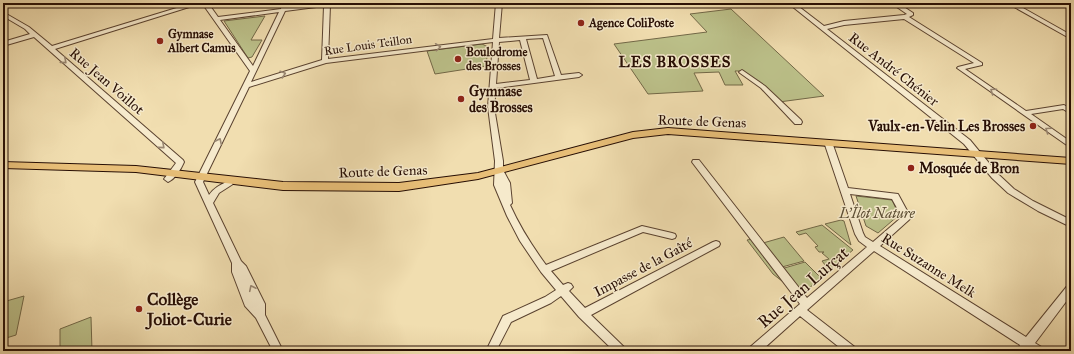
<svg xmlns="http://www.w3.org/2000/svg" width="1074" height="354" font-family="'IM FELL Great Primer',serif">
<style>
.green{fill:#bcc18a;stroke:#726847}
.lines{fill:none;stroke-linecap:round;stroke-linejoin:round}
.minor-casing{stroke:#5a422f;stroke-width:2}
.major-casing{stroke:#270e04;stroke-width:2}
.minor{fill:#f6eacc;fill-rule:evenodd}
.major{fill:#e8bf78;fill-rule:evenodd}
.oneway{stroke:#998772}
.poi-dot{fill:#8f2418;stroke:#f6eacc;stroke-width:1.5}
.labels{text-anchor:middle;stroke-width:3;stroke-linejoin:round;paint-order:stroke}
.far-poi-label{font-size:12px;font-weight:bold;fill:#270e04;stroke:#f6eacc;text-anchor:start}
.far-street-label{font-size:12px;fill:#270e04;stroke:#f6eacc}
.street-label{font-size:14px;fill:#270e04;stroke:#f6eacc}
.poi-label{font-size:14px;font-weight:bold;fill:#270e04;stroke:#f6eacc;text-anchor:start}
.park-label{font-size:14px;font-style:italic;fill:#5b4d33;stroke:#f6eacc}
.far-district-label{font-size:15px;font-weight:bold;letter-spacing:1px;fill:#270e04;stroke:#f6eacc}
.near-street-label{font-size:17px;fill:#270e04;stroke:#f6eacc}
.near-poi-label{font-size:17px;font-weight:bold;fill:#270e04;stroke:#f6eacc;text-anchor:start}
</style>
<rect width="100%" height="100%" fill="#f1deb0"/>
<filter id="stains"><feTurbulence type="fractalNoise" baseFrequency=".005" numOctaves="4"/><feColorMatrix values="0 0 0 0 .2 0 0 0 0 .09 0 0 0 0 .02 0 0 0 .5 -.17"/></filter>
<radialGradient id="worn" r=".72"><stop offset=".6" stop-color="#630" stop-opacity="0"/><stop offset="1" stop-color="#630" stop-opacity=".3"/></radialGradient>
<path class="green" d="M731,9L824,96L779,102L759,82H756L744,71H735L743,85H725L719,72L694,73L703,91L648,94L614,44L707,32L690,14Z
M265,16L251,40H262L252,57L248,58L224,21Z
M482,44L488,47L486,66L435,74L427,51Z
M856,196L892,200L899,215L878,233L866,226Z
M841,220L844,221L851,245L825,224Z
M822,225L853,250L829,270L822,261L829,259L822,253L824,252H819L815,247L818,246L806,233L799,235L796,232Z
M784,237L804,261L782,267L763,243Z
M753,239L792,289L773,274L747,240Z
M805,262L821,278L801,295L781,269Z
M24,296L16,335L3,339V302Z
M91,317L92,351H60V329Z"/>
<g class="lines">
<defs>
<path id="minor" d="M193,3H202L55,49L183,160L184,162C181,169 175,179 168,182L164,179L176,163L34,37L3,46V42L30,34L25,29L3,16V12L29,27L52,46Z
M202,3H208L218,17L281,9L282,3H288L286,8L320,3H335L330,5L328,59L493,39L496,3H502L499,38L547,35L561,75L579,73L582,75L579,77L496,88L494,107L503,161V170L510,183L512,203L510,205C520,227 532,246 546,265L642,226L672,233L675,234L676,236L675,238L672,239L643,232L551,271L563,285L568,283L571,284L573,287L569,291L585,308L713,242L716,241L719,242L720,244L719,246L591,315L625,348L626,351H614L579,317L561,296L551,303L511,322L496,351H486L503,316L545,297L556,290L541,272L520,241L507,216L494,185L495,161L488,107L493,42L326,63L249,87L203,182L209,195C214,188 221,184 229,181L233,184L219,193L213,203L241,261L246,266L265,304V315L283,351H273L256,318L245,306L232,272V263L195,182L250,71ZM324,6L322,60L251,82L285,11ZM279,12L253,66L220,20ZM543,38L555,76L537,79L526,39ZM520,40L530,80L496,84L499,42Z
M788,3H794L824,26L844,21L904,15L907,14L891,3H898L913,13V15L909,17L982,63V65L965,69L1026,111L1064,105L1071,109V114L1063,109L1031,114L1071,142V148L957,68L958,67L974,63L904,19L844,25L827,29L970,140L998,174L1014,189L1033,201L1071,220V227L1038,211L1008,193L992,178L964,144Z
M1007,3H1014L1071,35V39Z
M742,70L765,86L801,120L802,122L801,124H795L761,88L740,73L739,72Z
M825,140H828L832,142L848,188L898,194L911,218L880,246L1026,337L1068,285L1071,284V295L1035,343L1043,348L1044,351H1017L1020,345L874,251L807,310L856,348L857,351H844L800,316L761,351H748L749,348L800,304L692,162L693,160H699L807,298L867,247L859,241L855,234L824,142ZM850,194L892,199L902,217L873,242L865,237L863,233Z"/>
<path id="major" d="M668,128L1071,158V164L668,134L633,138L478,179L399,191L283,190L136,172L3,168V162L136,166L283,182L399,183L478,173L633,132Z"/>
</defs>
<use href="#minor" class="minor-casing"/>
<use href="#major" class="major-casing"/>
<use href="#minor" class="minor"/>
<use href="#major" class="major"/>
</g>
<defs><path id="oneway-chevron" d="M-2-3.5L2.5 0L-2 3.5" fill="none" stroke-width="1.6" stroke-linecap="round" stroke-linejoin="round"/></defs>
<g class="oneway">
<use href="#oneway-chevron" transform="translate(438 47) rotate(-7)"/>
<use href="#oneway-chevron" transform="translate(64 61) rotate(41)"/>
<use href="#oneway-chevron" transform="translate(283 74) rotate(-17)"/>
<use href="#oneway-chevron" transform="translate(993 91) rotate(-145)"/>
<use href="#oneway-chevron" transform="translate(1048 130) rotate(-145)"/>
<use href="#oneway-chevron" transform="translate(219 141) rotate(-64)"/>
<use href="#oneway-chevron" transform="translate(162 146) rotate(41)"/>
<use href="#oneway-chevron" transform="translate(252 288) rotate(-116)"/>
</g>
<g class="poi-dot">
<circle cx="581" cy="23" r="4"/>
<circle cx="160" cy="41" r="4"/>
<circle cx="458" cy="59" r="4"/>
<circle cx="461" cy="99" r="4"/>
<circle cx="1033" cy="126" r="4"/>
<circle cx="911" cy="168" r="4"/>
<circle cx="139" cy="309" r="4"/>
</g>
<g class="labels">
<g class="far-poi-label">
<text x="589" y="27">Agence ColiPoste</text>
<text x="168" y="38">Gymnase<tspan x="168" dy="14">Albert Camus</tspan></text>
<text x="466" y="56">Boulodrome<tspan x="466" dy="14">des Brosses</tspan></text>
</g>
<g class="far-street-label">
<text transform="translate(368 45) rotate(-8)" y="4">Rue Louis Teillon</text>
</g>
<g class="street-label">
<text transform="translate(894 69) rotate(38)" y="5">Rue André Chénier</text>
<text transform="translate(107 81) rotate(41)" y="5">Rue Jean Voillot</text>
<text transform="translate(702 121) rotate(2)" y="5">Route de Genas</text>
<text transform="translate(383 171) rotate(-2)" y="5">Route de Genas</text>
<text transform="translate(929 265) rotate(32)" y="5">Rue Suzanne Melk</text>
<text transform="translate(643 267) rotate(-28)" y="5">Impasse de la Gaîté</text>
</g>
<g class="poi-label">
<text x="469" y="96">Gymnase<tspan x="469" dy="16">des Brosses</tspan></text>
<text x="1025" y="131" text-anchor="end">Vaulx-en-Velin Les Brosses</text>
<text x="919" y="173">Mosquée de Bron</text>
</g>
<g class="park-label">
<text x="877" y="218">L'Îlot Nature</text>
</g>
<g class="far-district-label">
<text x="675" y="67">LES BROSSES</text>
</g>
<g class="near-street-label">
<text transform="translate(803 287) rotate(-41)" y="6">Rue Jean Lurçat</text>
</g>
<g class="near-poi-label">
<text x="147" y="305">Collège<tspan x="147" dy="20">Joliot-Curie</tspan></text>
</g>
</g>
<rect width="1074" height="354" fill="none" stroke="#f1deb0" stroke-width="16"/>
<rect x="4" y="4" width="1066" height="346" fill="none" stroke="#270e04" stroke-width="2"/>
<rect x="8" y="8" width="1058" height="338" fill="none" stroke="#270e04"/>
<rect width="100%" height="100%" filter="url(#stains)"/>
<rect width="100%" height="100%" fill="url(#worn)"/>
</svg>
